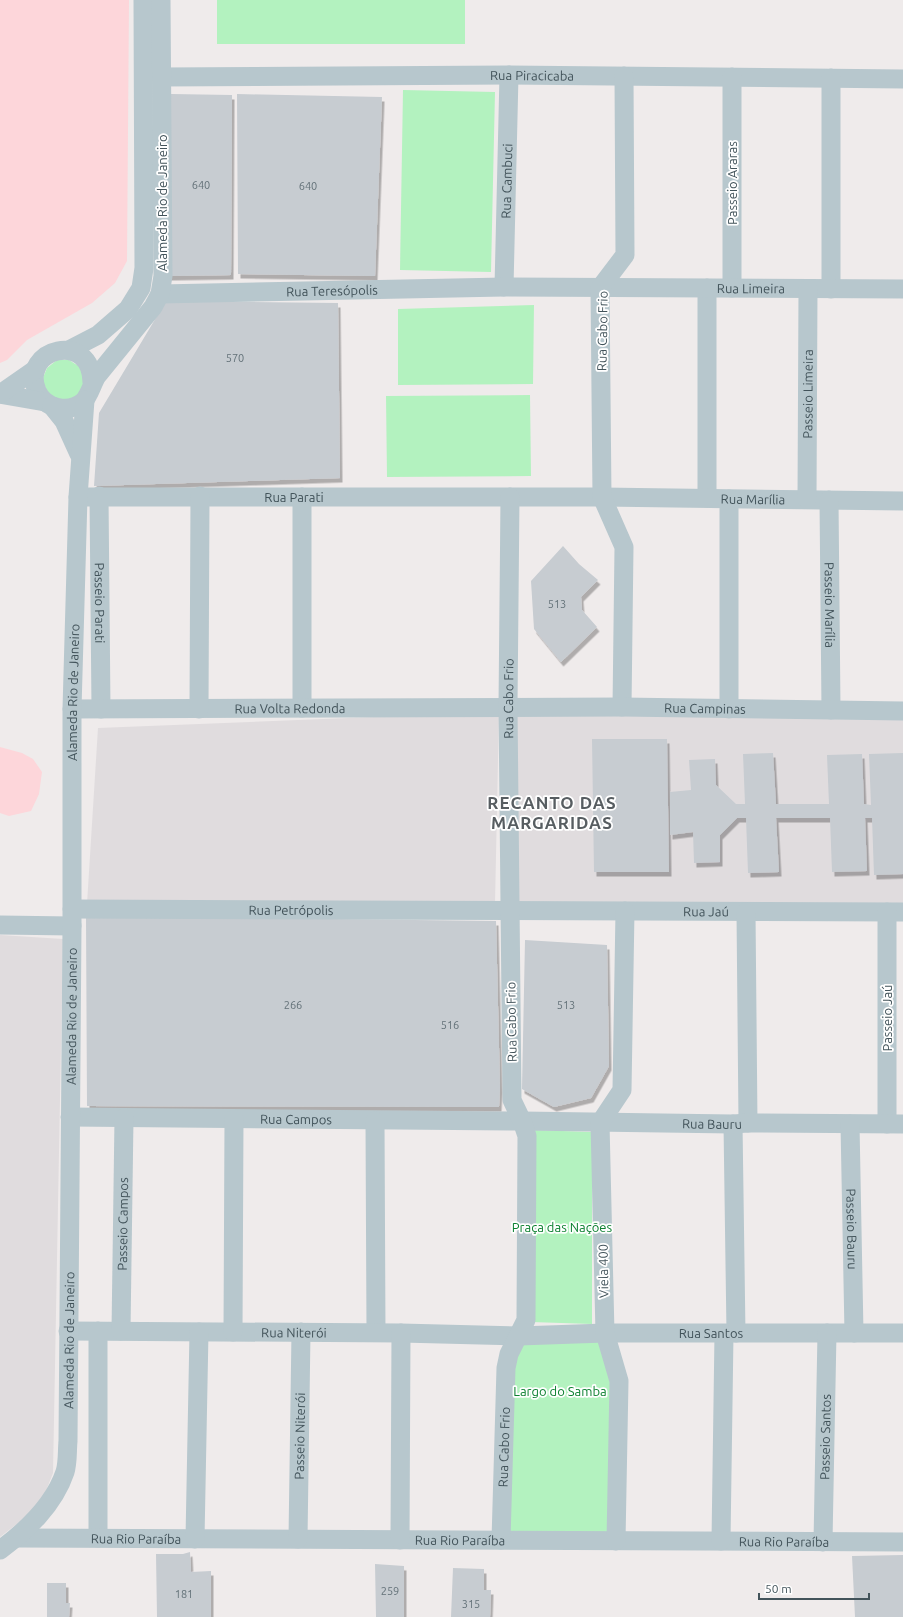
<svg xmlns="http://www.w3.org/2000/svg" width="903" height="1617" font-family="Ubuntu,sans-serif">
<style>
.education{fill:#e0dcde}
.medical{fill:#fdd6da}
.green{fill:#b3f2bf}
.building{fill:#c7ccd1;filter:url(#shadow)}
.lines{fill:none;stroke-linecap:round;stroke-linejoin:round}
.minor{stroke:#b7c7cd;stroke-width:19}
.labels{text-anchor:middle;stroke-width:3.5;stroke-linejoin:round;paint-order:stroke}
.number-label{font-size:11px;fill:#637178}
.street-label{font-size:13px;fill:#42535a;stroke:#fff}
.park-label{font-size:13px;fill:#0d8131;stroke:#fff}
.district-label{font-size:17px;font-weight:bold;letter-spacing:1px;fill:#575d61;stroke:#fff}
</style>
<defs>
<filter id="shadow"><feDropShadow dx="2.5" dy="4.5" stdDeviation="0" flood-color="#0004"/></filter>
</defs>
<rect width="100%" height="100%" fill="#efebeb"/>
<path class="education" d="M499,712L495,904H87L98,728Z
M517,714L903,717V907L625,905L514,901Z
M0,935L63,939L53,1473L40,1506L0,1537Z"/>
<path class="medical" d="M0,0H129L127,261L115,283L92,303L27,340L7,360L0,363Z
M0,747L22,753L33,759L42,772L39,794L31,811L9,816L0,813Z"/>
<path class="green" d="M217,0H465V44H217Z
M403,90L495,92L491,272L400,270Z
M534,305L533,384L398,385V309Z
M57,360H69L80,367L85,378L82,392L71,401L50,397L42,380L47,368Z
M530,395L531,476L387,477L386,396Z
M532,1130L592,1132V1324L531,1322Z
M599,1338L613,1379L608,1536L506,1535L507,1371L525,1339Z"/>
<path class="building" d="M171,94L232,95L231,275L168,276Z
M237,94L382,97L375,276L238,274Z
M166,301L338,303L340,478L94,486L99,413Z
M563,546L579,564L598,580L581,597L582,610L597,627L561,662L534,629L531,581Z
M592,739H667L669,872H594Z
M773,753L776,804H829L827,755L862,754L864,804L871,805L869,754L903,753V874L874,875L872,818H865L867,871L832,872L830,818H776L779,872L748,873L746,818H737L720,835V862L694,863L693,832L670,835V792L691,790L689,760L715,759L716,785L736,804H745L743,754Z
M86,916L496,921L500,1089L499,1107L87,1106Z
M525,940L607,945L609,1066L591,1098L554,1107L522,1089Z
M190,1552L191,1572L211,1571V1617H157L156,1554H183Z
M903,1555V1617H855L852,1556Z
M375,1564L404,1566V1617H376Z
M453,1568L484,1569V1590H491L490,1617H451Z
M47,1583H66V1603H70L69,1617H47Z"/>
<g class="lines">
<g class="minor">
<path id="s1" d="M161,77L509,75L903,79"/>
<path id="s2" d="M504,287L509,75"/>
<path d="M707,288V498"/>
<path d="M732,288V77"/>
<path d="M831,289V78"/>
<path id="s3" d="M160,294L504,287L903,289"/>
<path d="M69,350L98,335L128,309L141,288L144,268L143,0"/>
<path d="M92,383C92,330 19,348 37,391C45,409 69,414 84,401C90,394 92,384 97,376L153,307L160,294L163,276L161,0"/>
<path d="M0,394L45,402"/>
<path d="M0,394L36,369"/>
<path d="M52,406L64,421L79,454"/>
<path id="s4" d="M99,496L101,709"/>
<path id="s5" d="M78,497H602L903,501"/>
<path id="s6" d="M807,499L808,289"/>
<path id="s7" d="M829,500L831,710"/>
<path d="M622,707L624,547L602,497L600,288L625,255L624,76"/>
<path d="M302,708V497"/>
<path id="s8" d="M72,709L622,707L903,711"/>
<path d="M199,709L200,496"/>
<path d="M729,709V499"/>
<path id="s9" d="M72,909L903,912"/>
<path d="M746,912L748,1123"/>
<path d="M887,912V1124"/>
<path d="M0,925L72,926"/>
<path id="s10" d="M70,1117L522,1121L733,1124L748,1123L903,1124"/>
<path d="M375,1121L376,1332"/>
<path d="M733,1124L736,1333"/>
<path id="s11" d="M850,1124L854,1333"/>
<path id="s12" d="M68,1331L401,1333L519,1336L605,1333H903"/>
<path d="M98,1331V1538"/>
<path id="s13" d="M121,1331L124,1118"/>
<path d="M233,1332L234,1119"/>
<path id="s14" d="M17,1538L903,1542"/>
<path d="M195,1539L199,1332"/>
<path id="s15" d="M298,1539L301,1332"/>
<path d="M400,1540L401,1333"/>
<path id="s16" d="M501,1540L506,1368L509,1354L526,1320L527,1136L522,1121L512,1100L508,707L510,497"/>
<path d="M616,1541L619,1381L605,1333L600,1123L622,1090L625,911"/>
<path d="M721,1541L724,1334"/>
<path id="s17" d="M823,1542L827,1333"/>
<path id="s18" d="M0,1550C27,1530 54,1505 65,1472C68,1463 67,1451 68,1441L72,926V709L78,497L85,400"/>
</g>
</g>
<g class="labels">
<g class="number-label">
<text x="201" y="189">640</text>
<text x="308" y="190">640</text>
<text x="235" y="362">570</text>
<text x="557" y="608">513</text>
<text x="293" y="1009">266</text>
<text x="566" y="1009">513</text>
<text x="450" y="1029">516</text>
<text x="390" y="1595">259</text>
<text x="184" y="1598">181</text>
<text x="471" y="1608">315</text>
</g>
<g class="street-label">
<text dy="5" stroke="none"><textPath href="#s1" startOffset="371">Rua Piracicaba</textPath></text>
<text dy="5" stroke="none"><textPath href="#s2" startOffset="106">Rua Cambuci</textPath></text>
<text transform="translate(732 183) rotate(-90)" y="5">Passeio Araras</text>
<text transform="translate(162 203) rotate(-90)" y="5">Alameda Rio de Janeiro</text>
<text dy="5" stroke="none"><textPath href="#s3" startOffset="591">Rua Limeira</textPath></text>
<text dy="5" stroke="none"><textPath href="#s3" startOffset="172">Rua Teresópolis</textPath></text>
<text transform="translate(602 331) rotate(-89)" y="5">Rua Cabo Frio</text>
<text dy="5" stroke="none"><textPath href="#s6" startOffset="105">Passeio Limeira</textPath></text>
<text dy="5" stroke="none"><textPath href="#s5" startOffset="216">Rua Parati</textPath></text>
<text dy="5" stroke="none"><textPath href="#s5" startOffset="675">Rua Marília</textPath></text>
<text dy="5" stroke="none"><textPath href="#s4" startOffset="107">Passeio Parati</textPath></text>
<text dy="5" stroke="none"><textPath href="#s7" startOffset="105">Passeio Marília</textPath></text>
<text dy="5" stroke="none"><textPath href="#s18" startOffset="883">Alameda Rio de Janeiro</textPath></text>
<text dy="5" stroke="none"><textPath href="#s16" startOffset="849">Rua Cabo Frio</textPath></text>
<text dy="5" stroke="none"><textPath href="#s8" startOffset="218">Rua Volta Redonda</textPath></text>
<text dy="5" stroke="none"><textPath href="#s8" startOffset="633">Rua Campinas</textPath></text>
<text dy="5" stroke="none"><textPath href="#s9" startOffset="219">Rua Petrópolis</textPath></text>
<text dy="5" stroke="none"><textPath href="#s9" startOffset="634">Rua Jaú</textPath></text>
<text dy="5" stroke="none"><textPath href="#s18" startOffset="559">Alameda Rio de Janeiro</textPath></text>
<text transform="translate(887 1018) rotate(-90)" y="5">Passeio Jaú</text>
<text transform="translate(511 1022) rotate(-91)" y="5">Rua Cabo Frio</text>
<text dy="5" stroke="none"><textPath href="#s10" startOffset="226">Rua Campos</textPath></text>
<text dy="5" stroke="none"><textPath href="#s10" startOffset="642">Rua Bauru</textPath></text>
<text dy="5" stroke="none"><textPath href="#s13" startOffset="107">Passeio Campos</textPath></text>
<text dy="5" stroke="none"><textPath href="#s11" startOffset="105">Passeio Bauru</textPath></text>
<text transform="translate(603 1271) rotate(-91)" y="5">Viela 400</text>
<text dy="5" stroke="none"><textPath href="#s12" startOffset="226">Rua Niterói</textPath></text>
<text dy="5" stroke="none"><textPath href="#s12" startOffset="643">Rua Santos</textPath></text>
<text dy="5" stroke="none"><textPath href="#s18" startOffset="235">Alameda Rio de Janeiro</textPath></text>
<text dy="5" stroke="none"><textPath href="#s15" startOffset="103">Passeio Niterói</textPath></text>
<text dy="5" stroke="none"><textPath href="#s17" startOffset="105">Passeio Santos</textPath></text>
<text dy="5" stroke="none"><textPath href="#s16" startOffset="93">Rua Cabo Frio</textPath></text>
<text dy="5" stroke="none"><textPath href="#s14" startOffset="119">Rua Rio Paraíba</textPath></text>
<text dy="5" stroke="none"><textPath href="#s14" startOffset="443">Rua Rio Paraíba</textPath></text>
<text dy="5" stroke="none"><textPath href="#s14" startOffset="767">Rua Rio Paraíba</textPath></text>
</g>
<g class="park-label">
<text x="562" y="1232">Praça das Nações</text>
<text x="560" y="1396">Largo do Samba</text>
</g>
<g class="district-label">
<text x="552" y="809">RECANTO DAS<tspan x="552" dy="20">MARGARIDAS</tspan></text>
</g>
</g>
<path d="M759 1593v6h110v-6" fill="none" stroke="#42535a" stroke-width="2"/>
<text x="765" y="1593" font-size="12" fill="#42535a" stroke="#ffffff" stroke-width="3" paint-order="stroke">50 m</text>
</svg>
